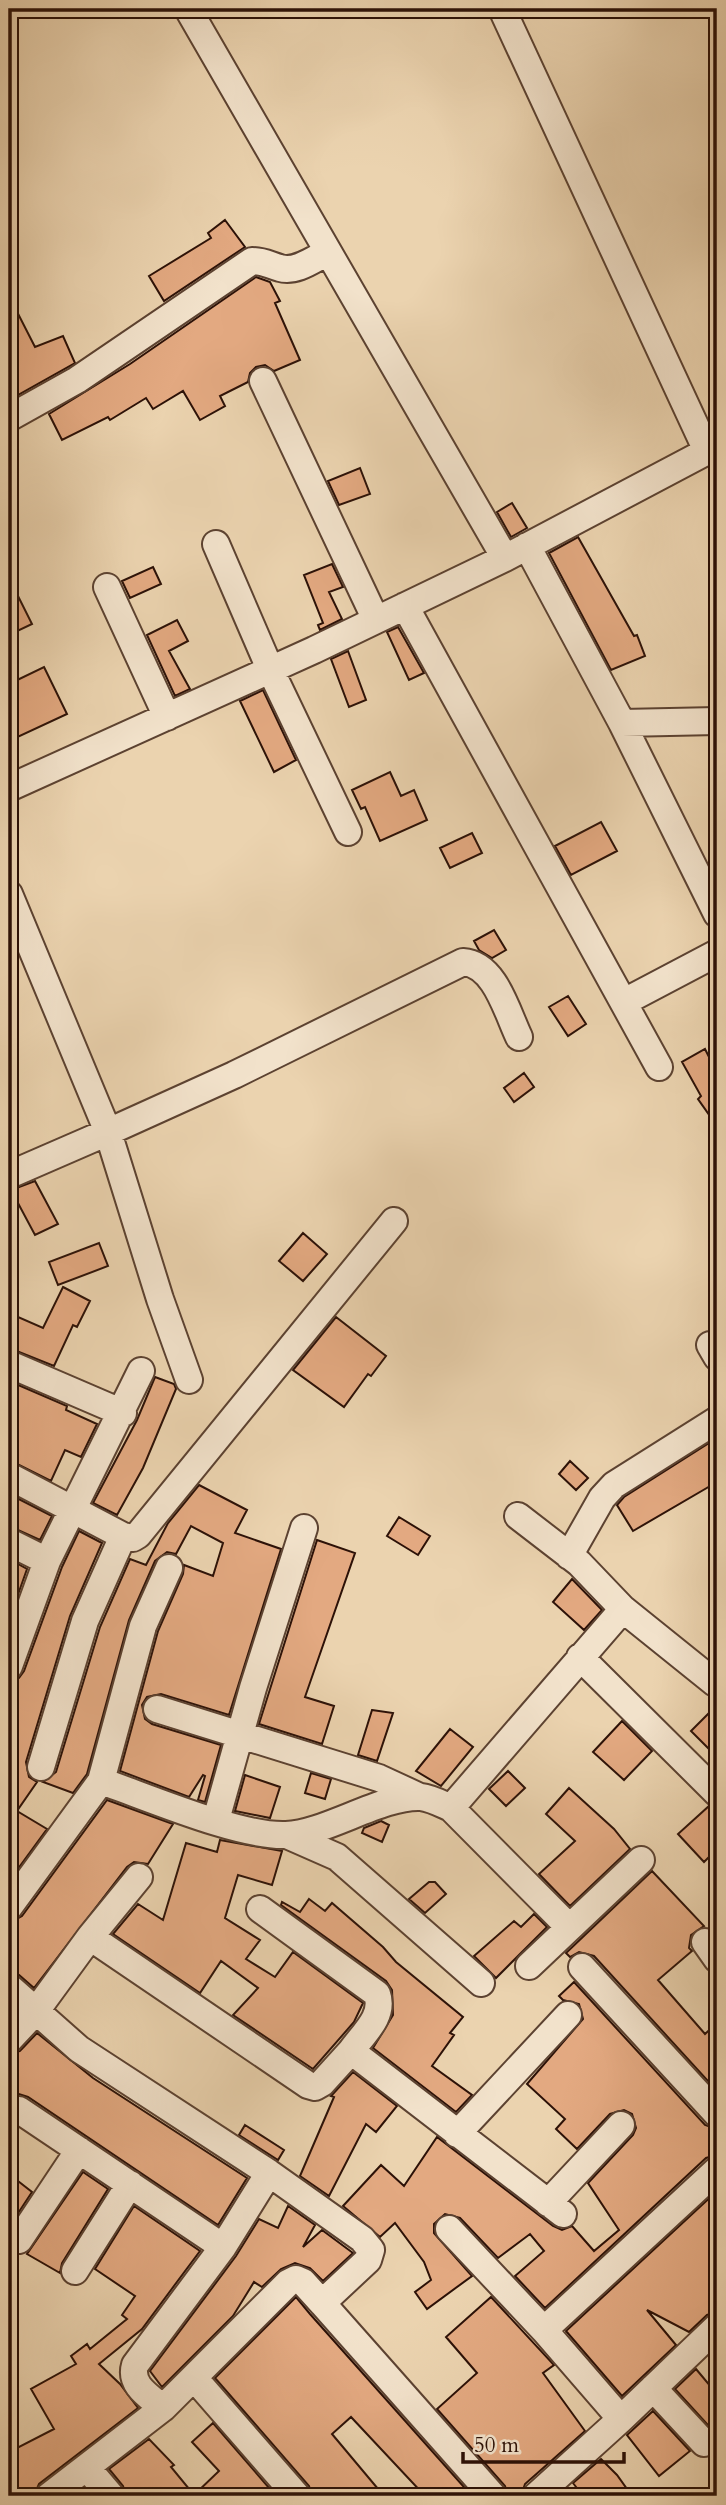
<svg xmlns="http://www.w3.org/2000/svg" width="726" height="2505" font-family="Cardo,serif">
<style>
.building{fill:#e3a981;stroke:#2c1107;stroke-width:2}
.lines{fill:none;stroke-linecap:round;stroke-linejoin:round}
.street-casing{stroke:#5c4231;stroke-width:30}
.street{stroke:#f2e2cb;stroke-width:26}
</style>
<rect width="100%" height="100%" fill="#ebd3af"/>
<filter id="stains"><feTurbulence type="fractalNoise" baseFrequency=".00286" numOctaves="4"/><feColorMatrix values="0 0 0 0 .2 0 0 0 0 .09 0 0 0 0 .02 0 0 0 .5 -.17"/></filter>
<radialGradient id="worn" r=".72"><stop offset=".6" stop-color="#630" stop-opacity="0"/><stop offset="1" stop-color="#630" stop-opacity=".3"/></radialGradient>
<path class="building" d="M225,220L245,247L164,301L149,276L211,238L208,233Z
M256,277L270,282L280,301L275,303L300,360L274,371L265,365L256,367L250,373L248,382L220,396L225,406L200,420L183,391L153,409L146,398L110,420L108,417L62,440L49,414L130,364Z
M9,296L35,347L63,336L75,363L9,400Z
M360,468L370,494L339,505L328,481Z
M512,503L527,528L511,537L497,512Z
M578,537L634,636L637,635L645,656L611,670L549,553Z
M332,564L343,587L329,592L342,619L320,630L318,625L323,623L304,575Z
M153,567L161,584L130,598L122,581Z
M9,578L32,624L9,635Z
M177,620L188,641L169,651L190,689L175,696L147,635Z
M398,627L424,673L409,680L387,632Z
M348,651L366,700L349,707L331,659Z
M44,667L67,714L9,741V684Z
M263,690L296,760L274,772L240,701Z
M390,772L401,796L414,790L427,820L380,841L365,807L361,809L352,790Z
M601,822L617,851L571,875L555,846Z
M472,833L482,853L450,868L440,848Z
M494,930L506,950L492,958L479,950L474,941Z
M568,996L586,1024L568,1036L549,1007Z
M705,1049L710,1059L717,1056V1126L698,1099L701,1096L682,1062Z
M524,1073L534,1087L514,1102L504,1088Z
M35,1181L58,1224L35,1235L11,1190Z
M303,1233L327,1254L303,1281L279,1261Z
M99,1243L108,1266L58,1285L49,1262Z
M63,1287L90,1301L77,1327L73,1325L54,1366L9,1348V1313L43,1328Z
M336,1317L386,1356L371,1376L368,1374L344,1407L293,1370Z
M155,1377L174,1384L176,1389L143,1468L117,1515L93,1503L137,1420Z
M9,1381L67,1406L66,1410L97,1424L81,1457L65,1450L51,1481L9,1460Z
M717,1438V1482L633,1531L617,1505L624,1497Z
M570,1461L588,1478L576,1490L559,1474Z
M199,1485L247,1510L235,1533L281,1549L229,1715L161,1694L147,1697L142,1705L145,1719L152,1724L221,1745L205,1802L198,1800L205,1776L203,1775L189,1797L120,1771L158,1631L183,1574L184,1565L213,1576L223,1543L191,1526L176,1554L167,1552L155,1561L129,1620L87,1774L73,1793L43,1782L56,1772L100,1627L130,1559L146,1565L168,1523Z
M9,1494L52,1516L40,1540L9,1526Z
M399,1517L430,1536L418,1555L387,1536Z
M79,1531L102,1543L70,1616L26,1762L29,1777L37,1782L17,1811L47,1829L9,1881V1681L19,1678L24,1671L62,1567Z
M317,1540L355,1553L305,1697L334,1706L322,1744L259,1724Z
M9,1559L27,1569L9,1620Z
M572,1579L602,1610L584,1630L553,1602Z
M717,1705V1757L691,1731Z
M372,1710L393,1713L377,1761L358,1755Z
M622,1721L652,1751L624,1780L593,1752Z
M450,1729L473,1747L441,1786L416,1771Z
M508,1771L525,1788L506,1806L489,1789Z
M311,1773L331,1779L325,1799L305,1793Z
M245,1775L280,1787L270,1818L235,1811Z
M569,1788L614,1829L630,1849L570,1906L539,1874L575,1841L546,1814Z
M107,1800L173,1824L148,1864L134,1862L127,1867L34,1988L19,1975L9,1972V1923L22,1916Z
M709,1806L717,1815V1849L704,1862L678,1834Z
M381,1821L389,1825L382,1842L362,1833L364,1828Z
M220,1840L282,1851L272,1885L238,1875L225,1918L260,1940L246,1959L275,1977L293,1952L363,2003L354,2022L313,2069L233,2015L258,1988L221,1961L200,1993L113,1934L138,1904L163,1920L186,1843L217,1852Z
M652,1871L704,1926L691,1935L689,1948L692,1951L658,1980L705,2034L717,2023V2091L594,1956L579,1952L570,1957L566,1953Z
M429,1882H435L446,1894L425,1913L409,1899Z
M309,1899L325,1911L332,1903L383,1947L396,1962L463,2017L450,2033L454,2035L432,2066L472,2095L456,2112L373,2048L393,2015L392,1990L386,1981L281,1905L282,1902L300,1912Z
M534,1914L547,1927L496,1978L474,1956L514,1921L521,1927Z
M574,1982L705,2125L717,2129V2155L706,2158L545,2308L515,2276L544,2251L530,2234L498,2258L460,2218L445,2214L434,2224V2233L472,2276L427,2309L415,2292L431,2280L424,2262L395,2223L380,2237L343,2206L381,2165L404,2186L437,2137L553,2226L562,2230L572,2226L594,2251L619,2230L588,2183L633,2135L636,2128L632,2114L624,2110L610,2114L577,2149L556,2129L565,2119L527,2084L583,2019L579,2004L563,2000L559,1996Z
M37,2033L93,2078L247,2178L218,2225L28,2097L19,2094L9,2099V2055L20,2051Z
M353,2072L397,2106L376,2132L366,2124L329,2196L300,2176L334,2097L331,2096Z
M245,2125L284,2150L278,2160L239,2135Z
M83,2172L108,2189L62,2263L60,2273L27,2254Z
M9,2174L32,2192L9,2227Z
M717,2191V2312L707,2315L689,2332L647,2310L676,2345L622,2396L566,2331Z
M134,2206L200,2251L142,2329L99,2364L120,2384L138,2408L39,2484L34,2496H20L9,2475V2452L54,2429L31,2389L76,2364L71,2356L87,2344L90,2349L127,2319L122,2315L135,2296L95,2269Z
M288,2206L315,2225L303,2247L322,2230L353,2253L323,2281L310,2268L295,2263L281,2269L262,2287L254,2282L233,2316L162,2387L150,2371L236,2256L259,2219L278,2228Z
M296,2297L310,2314L472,2496H425L351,2417L332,2434L384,2496H312L309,2486L215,2378Z
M491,2297L554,2365L543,2373L585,2431L525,2484L521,2496H508L505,2486L437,2409L477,2373L446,2337Z
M696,2369L717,2394V2435L675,2389Z
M653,2411L690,2451L659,2476L627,2435Z
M213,2423L276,2496H126L123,2486L109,2469L149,2439L174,2465L171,2467L194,2495L219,2471L192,2442Z
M601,2459L617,2475L632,2496H583L573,2483Z"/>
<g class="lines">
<defs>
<path id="street" d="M188,9L505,558
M502,9L707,451
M263,381L376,620
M9,418L77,380L252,261C264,261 269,265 280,268C296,273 314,259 328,252
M216,544L270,669L348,832
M527,546L622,723L717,914
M107,587L167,717
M405,606L659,1067
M622,723L717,721
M9,788L314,650L505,558L717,446
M9,894L108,1132L234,1075L463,962C495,964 507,1012 519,1037
M624,1002L717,953
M9,1175L108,1132L160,1299L189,1380
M710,1345L717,1357
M9,1364L123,1413
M9,1476L123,1536L133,1538L138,1535L394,1221
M518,1516L579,1563L623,1609
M9,1542L47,1561
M569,1556L602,1498L614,1485L717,1420
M580,1657L717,1793
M9,1666L47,1561L141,1371
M157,1709L379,1778L420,1797
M41,1767L85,1621L123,1536
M101,1781L143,1626L169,1568
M451,1808L623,1609L715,1683L717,1682
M216,1820L253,1688L304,1528
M287,1835L337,1857L481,1983
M9,1907L101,1781C147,1797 240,1837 286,1835C325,1834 382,1795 421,1797C431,1798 442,1804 451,1808L569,1927
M260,1909L377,1994C385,2016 363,2034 351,2051
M90,1937L139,1877
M705,1942L717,1959
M529,1966L641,1860
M582,1967L717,2114
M9,1987L79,2049L269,2173L362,2239L371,2250L368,2260L322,2303L303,2282L296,2279L288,2283L163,2408L49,2496
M9,2040L36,2011L90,1937L308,2085L315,2087L322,2083L351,2051L563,2214
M19,2110L223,2247
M457,2134L568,2015
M548,2203L621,2125
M449,2229L544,2330
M19,2240L79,2150
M75,2271L130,2184
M322,2303L493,2496
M195,2379L297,2496
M653,2388L704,2443
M163,2408C149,2396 129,2385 135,2365L223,2247L269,2173
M621,2419L717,2327
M88,2469L111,2496
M536,2496L621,2419L544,2330L717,2170"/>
</defs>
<use href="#street" class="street-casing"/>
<use href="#street" class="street"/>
</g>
<rect width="726" height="2505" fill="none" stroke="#ebd3af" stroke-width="35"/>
<rect x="10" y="10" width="705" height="2484" fill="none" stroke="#2c1107" stroke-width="3.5"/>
<rect x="18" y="18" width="691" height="2470" fill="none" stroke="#2c1107" stroke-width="2"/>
<path d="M463 2452v10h161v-10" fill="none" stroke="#2c1107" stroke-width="3.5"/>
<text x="474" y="2452" font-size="21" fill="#2c1107" stroke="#f2e2cb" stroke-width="5" paint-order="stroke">50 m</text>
<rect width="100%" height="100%" filter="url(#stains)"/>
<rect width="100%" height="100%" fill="url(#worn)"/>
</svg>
